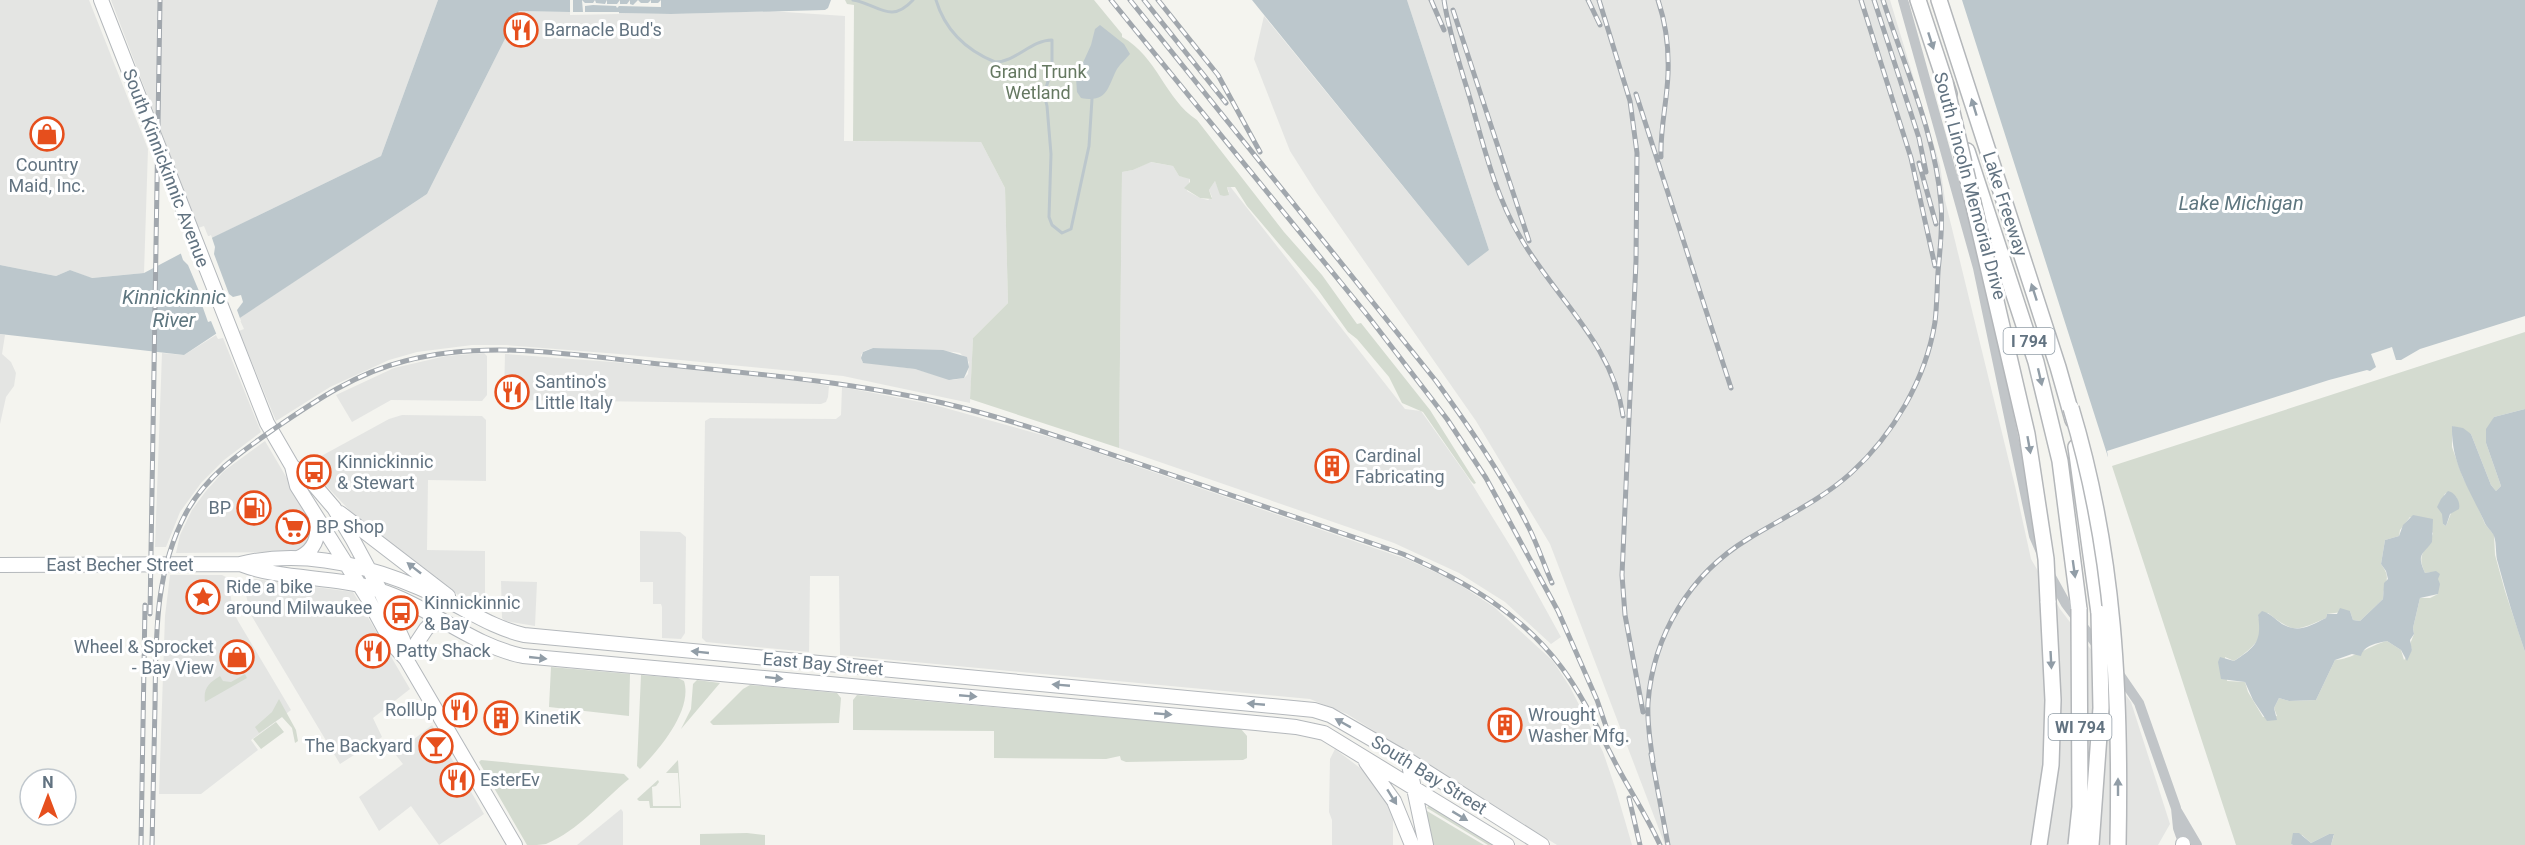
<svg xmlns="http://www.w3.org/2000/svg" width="2525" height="845" font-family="Roboto,sans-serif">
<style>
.built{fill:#e4e5e3;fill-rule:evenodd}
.green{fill:#d4dbd0;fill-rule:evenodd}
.water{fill:#bcc7cc}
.pier{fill:#f4f4ef}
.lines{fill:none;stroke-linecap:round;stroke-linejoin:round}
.stream{stroke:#bcc7cc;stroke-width:3}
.major-casing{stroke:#b4b8bc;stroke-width:16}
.highway-casing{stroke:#b4b7ba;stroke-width:18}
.minor{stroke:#c1c5c8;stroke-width:10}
.major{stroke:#fff;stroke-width:14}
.highway{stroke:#fff;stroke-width:15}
.rail-casing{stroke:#a1a7ad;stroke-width:5}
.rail{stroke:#fff;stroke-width:3;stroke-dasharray:9;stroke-linecap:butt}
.highway-bridge-casing{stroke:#b4b7ba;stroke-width:18;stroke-linecap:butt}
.highway-bridge{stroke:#fff;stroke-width:15}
.oneway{fill:#919da7}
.labels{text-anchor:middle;stroke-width:6;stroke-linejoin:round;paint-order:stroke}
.shield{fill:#fff;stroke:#919da7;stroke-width:1.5}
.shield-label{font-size:16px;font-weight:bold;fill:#627381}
.poi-label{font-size:18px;fill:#627381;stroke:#fff;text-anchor:start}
.park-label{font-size:18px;fill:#657861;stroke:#fff}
.street-label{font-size:18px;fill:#627381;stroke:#fff}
.water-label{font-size:20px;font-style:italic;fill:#5e767f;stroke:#fff}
</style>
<rect width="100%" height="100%" fill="#f4f4ef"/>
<path class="built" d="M0,0H89L148,149L144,273L91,278L70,270L56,276L0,265Z
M111,0H438L381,156L212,238L210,236H208L204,226L198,228Z
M1407,0H1890L1940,165L1945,200L2015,486L2031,559L2060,609L2131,702L2170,824L2158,845H1665L1550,544L1476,421L1316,192L1290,151L1254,59L1264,16L1468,266L1489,250Z
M519,11L671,14L769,11L845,16L844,141L981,142L1005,188L1008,303L973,338L970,403L843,376L619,354L506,345H472L417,352L389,360L330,387L276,421L239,331L244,329L239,318L427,194ZM873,348L954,352L960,353L969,362L968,374L964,378L953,380L915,369L862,362L861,355L864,351Z
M1150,162L1173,166L1179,176L1190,178L1187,191L1200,198L1208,200L1212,197L1209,190L1215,181L1218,188L1229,192L1227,187L1229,185L1405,409L1421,411L1467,476L1514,552L1561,637L1551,644L1505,602L1459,573L1394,543L1119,448L1122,172L1133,170Z
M0,334L5,335L2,354L11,362L16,373L14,386L6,397L0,424Z
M216,335L218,339L223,338L261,432L224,460L201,483L180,512L166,547H155L162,353L184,355Z
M484,353L487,356V395L482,401L391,400L352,422L336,395L394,368L446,356Z
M505,354L613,362L801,381L829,386L828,397L826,402L821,404L509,400L504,395Z
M842,387L931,404L1060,440L1409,560L1454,581L1494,607L1553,661L1570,687L1603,752L1616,790L1632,845H1557L1347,714L1310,699L840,655L839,576H810L809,652L706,642L702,638L705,421L710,418L836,419L841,415Z
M402,415L482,416L486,420V481L428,480L427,550L485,551V597L483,603L478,606H473L454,592L355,516L312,471L311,465L314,460L389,419Z
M265,441L311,519L313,533L305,548L292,552L176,553L180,535L192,510L206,491L224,471Z
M640,531L680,532L686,537L685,633L681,639L662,638V607L661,604H653V582H640Z
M170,575H222L228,578L233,611L238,621L291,710L251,740L258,750L201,794H159L165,616Z
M255,579L353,592L410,689L373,718L382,737L340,764L251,615L245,591L248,582Z
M501,581L537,582L535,626L505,621L502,618Z
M432,725L484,814L439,845L411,806L379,831L359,797L403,764L395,754Z
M1335,749L1364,771L1378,787L1393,812V845H1332V820L1329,812L1330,759Z
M621,809L623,812V845H577Z"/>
<path class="green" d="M845,0H1094L1122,34V37C1157,56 1165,99 1197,120L1284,232L1322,275L1357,324L1361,323L1430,410L1476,483L1474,484L1471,481L1423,412L1402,403L1389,377L1357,339L1348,332L1318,290L1247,206L1235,187H1227L1229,195L1224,196L1220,195L1215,181L1209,190L1212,199L1200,198L1184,188L1190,182V179L1179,176L1173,166L1151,162L1133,170L1122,172L1119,448L970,399L973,338L1008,303L1005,188L981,142L853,141L854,5L847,4Z
M2525,332V409L2494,417L2486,443L2501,486L2496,491L2491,485L2471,434L2452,426V447L2463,478L2475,500L2485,524L2494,535L2495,555L2505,591L2525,652V845H2331L2334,835L2329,834L2311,843L2302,835L2291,844L2293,845H2236L2112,466ZM2446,493L2457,498L2446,526L2443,524L2444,495ZM2410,517L2433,533C2428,551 2415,552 2425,573L2432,572L2438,594L2430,598H2420L2413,628L2414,634L2410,644L2412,650L2404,660L2401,650L2387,641C2370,645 2351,660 2335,660L2316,700L2289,701L2279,698L2274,708L2277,716L2263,717L2248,692L2245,682L2227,681L2225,657L2234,661C2243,655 2260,643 2261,631C2261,626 2259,620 2258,615L2268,613C2296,635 2297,630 2326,618L2327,614L2350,611L2353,620L2360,621L2383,599C2383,582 2393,580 2381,564L2385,540L2399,536L2400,530Z
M551,667L630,674L629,716L549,707Z
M245,674L247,678L205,702C203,688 209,683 220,676L223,681L231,682Z
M641,675L678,678L684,681C693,710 659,750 640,769L637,766Z
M697,680L720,683L681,729L691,709L693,684Z
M750,685L837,693L841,698L839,723L713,725L710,722L743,689Z
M857,695L1241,729L1247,736V758L1243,760L1126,762L1121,760L1120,756L1106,759L994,758V731L853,730V700Z
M279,699L296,730L298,741L295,743L292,728L282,717L259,733L255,727L272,712Z
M276,722L284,732L261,749L253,739Z
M481,760L624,774L629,779C603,800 578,831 546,844C541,845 533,845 527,845L479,762Z
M678,760L681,808H650L649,801H639L637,799L658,780L659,782L656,786L652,787L653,806H680L678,773H666Z
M1429,805L1495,845H1488L1427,808Z
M1422,808L1484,845H1431Z
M747,833L765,835V845H700V834Z"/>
<path class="water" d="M438,0H831L828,8L825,10L671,14L519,11L427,194L184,355L0,334V265L56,276L70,270L92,278L144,273L197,245L381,156Z
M1252,0H1407L1489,250L1468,266Z
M1962,0H2525V323L2108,457Z
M1100,25L1124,44L1130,54C1126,59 1121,63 1117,69C1107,88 1108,103 1081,98L1077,92L1076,78L1091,45L1095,29Z
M873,348L943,350L967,357L969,367L964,378L949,380L915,369L863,363L861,358L863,352Z
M2525,409V652C2515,623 2506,593 2498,563C2495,555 2497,544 2494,536C2492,531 2486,527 2484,521C2469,488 2451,464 2452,426L2463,428L2471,434L2491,485L2496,491L2501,486L2486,443V429L2494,417Z
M2448,491C2455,492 2461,502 2459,509L2450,514L2446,526L2443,524L2442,514L2437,507L2441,499Z
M2413,515L2433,519L2432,542C2423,555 2416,553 2425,573L2436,571L2440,574L2438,579L2440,584L2438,594L2420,598L2413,628L2414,634L2410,640L2412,650L2407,661L2401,650L2387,641C2377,643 2364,645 2361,656L2352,654L2335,660L2316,700L2289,701L2279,698L2274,708L2277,720L2267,721L2253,700L2245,682L2221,679L2218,662L2220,657L2234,661C2256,647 2262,641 2258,615L2262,611C2270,613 2275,619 2282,624C2299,634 2311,625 2326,618L2327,614H2337L2340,608L2350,611L2353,620L2360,621L2383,599L2384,583L2388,579L2386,571L2381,564L2385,540L2399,536L2403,525Z
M2293,833H2299L2311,843L2329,834H2334L2331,845H2293L2291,844Z"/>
<path class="pier" d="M570,0H573V12H583L582,0L585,3H593L595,0L596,3L605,4L607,0V4H617L620,0V4H627L630,0V4L633,5L638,0L641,3H648L651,0V3H658L661,0V7L619,6L617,8L616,6L593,5L585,6V12H619V14L570,15Z
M211,235L215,247L214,254L229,294L233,297L241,295L243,302L237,310L241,321L218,338L211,321L208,322L202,305L204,303L188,265L183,260L180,251Z
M2525,316V326L2110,460L2108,457L2107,451L2329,380L2367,370L2370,371L2376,367L2371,354L2392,347L2396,360H2401L2420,349Z"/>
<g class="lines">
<path class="stream" d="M853,0C878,4 890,25 913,0
M936,0C945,30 966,50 995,62C1016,62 1031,40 1052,40V69L1044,94L1047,106L1051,154L1049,217L1052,225L1062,233L1071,229L1089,146L1092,99"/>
<defs>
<path id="major" d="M101,0L267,423L292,466L310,480L334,508L353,540L380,590L403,640L406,659
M292,466L297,486L367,597L393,645L406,659L515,845
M340,513L448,596
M298,558C314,551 320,538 316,520
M240,564C284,581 333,575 378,590C430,606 470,645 523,656L1256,723L1296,727L1324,733L1507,845
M0,565L240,564C307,547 379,568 440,597C470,611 491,627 524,635L1314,710L1330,715L1408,760L1542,845
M406,659L426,629L430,625L445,622
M1408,760L1426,845
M1366,762L1394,801L1412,845
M2183,845V844"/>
<path id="highway" d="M1918,0L1949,94
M1939,0L2058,367L2073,420
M1967,151L2036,362L2060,461L2079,609
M2076,447L2099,613
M2039,845L2051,765L2053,700L2048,601"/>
</defs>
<use href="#major" class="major-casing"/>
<use href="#highway" class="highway-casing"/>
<path class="minor" d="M1903,0L1978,268L2034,536L2041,552
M2050,575L2066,604L2100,649
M2115,668L2139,703L2176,808L2178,828L2184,845
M2177,811L2197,845"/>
<use href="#major" class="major"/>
<use href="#highway" class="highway"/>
<defs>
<path id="rail" d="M1111,0L1368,316L1447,419L1486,478L1558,611L1597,700L1611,741
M1130,0L1436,381C1470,428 1503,476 1529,528C1538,546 1544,565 1552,583
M1144,0L1226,103
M1158,0L1218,75L1260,152
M1431,0L1444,30
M1444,0C1449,34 1461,68 1471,102C1484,147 1495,194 1519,235C1553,296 1613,343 1623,416
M1588,0L1600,25
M1599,0L1630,101L1637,153L1636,261L1622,575L1625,615L1643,712
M1658,0C1666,24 1669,49 1668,74C1667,102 1660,129 1661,157
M1861,0L1911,158L1935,266
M1874,0L1919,138L1926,172
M1453,10L1529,241
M1636,94L1731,388
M1919,163L1936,224
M150,614L160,0
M1651,754L1668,845
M1653,761C1650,742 1647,722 1648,703C1653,635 1690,574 1748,539C1782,518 1820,501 1851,473C1893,435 1926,379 1935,322C1937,305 1937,288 1938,272C1940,249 1943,227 1941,204C1936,136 1904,65 1883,0
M1629,798L1640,845
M141,845L145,605
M152,845C153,798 154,752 155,705C156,639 154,573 186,513C206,476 241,452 274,429C315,401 356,373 405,361C484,340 570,354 650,363C748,373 846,381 943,403C1007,418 1068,440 1131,461C1222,492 1313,523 1403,554C1465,581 1521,613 1562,668C1585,699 1600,734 1618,768C1632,794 1648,818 1660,845"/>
</defs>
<use href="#rail" class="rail-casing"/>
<use href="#rail" class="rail"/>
<defs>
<path id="highway-bridge" d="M1945,82L2027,434L2046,559L2048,601
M2071,408C2115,554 2121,694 2118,845
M2076,845L2080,807L2079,609
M2091,845L2101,708L2099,613"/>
</defs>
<use href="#highway-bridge" class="highway-bridge-casing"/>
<use href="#highway-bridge" class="highway-bridge"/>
</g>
<defs><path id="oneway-solid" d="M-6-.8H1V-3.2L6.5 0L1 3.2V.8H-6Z" transform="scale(1.5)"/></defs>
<g class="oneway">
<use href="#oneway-solid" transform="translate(1931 41) rotate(72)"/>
<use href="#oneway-solid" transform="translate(1974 107) rotate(-107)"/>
<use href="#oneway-solid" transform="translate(2034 292) rotate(-108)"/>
<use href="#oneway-solid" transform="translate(2040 377) rotate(77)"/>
<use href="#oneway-solid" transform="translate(2029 445) rotate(80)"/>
<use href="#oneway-solid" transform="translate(414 568) rotate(-142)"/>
<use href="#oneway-solid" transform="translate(2074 569) rotate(82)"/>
<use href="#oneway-solid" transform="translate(700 652) rotate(-174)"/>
<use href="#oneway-solid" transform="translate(538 658) rotate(6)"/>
<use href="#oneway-solid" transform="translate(2051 660) rotate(87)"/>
<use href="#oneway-solid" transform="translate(774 678) rotate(6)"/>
<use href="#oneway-solid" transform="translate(1061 685) rotate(-175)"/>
<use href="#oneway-solid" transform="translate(968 696) rotate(5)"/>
<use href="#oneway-solid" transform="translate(1256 704) rotate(-175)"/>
<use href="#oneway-solid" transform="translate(1163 714) rotate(5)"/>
<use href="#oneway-solid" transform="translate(1343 723) rotate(-151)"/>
<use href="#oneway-solid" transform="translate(2118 787) rotate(-90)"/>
<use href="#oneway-solid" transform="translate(1392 797) rotate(58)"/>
<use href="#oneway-solid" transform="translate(1460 816) rotate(31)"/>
</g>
<defs>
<symbol id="restaurant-ring" viewBox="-11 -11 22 22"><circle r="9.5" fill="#fff" stroke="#e64f1d" stroke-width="1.5"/><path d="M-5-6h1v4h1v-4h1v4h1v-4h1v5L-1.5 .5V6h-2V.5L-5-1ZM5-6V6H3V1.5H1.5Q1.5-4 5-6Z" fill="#e64f1d"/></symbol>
<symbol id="shop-ring" viewBox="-11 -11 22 22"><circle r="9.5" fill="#fff" stroke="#e64f1d" stroke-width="1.5"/><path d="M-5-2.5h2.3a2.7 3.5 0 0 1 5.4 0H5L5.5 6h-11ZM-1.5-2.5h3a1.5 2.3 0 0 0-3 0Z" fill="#e64f1d"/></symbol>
<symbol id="building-ring" viewBox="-11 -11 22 22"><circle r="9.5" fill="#fff" stroke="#e64f1d" stroke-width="1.5"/><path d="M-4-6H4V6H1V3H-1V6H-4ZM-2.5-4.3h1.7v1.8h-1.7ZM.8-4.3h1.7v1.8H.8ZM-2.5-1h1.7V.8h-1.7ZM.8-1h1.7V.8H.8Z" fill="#e64f1d"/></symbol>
<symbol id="bus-ring" viewBox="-11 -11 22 22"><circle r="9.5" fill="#fff" stroke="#e64f1d" stroke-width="1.5"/><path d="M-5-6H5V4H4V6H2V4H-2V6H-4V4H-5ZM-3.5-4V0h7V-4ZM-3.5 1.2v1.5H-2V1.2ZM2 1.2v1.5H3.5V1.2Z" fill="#e64f1d"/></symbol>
<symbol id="fuel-ring" viewBox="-11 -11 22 22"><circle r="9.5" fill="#fff" stroke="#e64f1d" stroke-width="1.5"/><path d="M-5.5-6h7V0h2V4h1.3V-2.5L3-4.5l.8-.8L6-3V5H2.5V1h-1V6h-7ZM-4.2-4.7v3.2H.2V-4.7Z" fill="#e64f1d"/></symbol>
<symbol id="supermarket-ring" viewBox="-11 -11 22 22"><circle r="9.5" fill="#fff" stroke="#e64f1d" stroke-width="1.5"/><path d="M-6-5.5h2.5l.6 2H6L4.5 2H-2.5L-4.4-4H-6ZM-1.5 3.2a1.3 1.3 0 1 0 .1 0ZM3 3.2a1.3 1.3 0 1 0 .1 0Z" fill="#e64f1d"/></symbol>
<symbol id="sight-ring" viewBox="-11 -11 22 22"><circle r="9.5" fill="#fff" stroke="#e64f1d" stroke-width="1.5"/><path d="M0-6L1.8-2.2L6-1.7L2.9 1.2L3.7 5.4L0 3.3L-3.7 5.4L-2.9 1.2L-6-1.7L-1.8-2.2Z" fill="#e64f1d"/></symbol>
<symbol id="bar-ring" viewBox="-11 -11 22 22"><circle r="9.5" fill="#fff" stroke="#e64f1d" stroke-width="1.5"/><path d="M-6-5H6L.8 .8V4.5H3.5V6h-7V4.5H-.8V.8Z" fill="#e64f1d"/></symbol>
</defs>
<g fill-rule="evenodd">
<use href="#restaurant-ring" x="502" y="11" width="38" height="38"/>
<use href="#shop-ring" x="28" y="115" width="38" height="38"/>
<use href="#restaurant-ring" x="493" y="373" width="38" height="38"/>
<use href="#building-ring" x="1313" y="447" width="38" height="38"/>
<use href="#bus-ring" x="295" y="453" width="38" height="38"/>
<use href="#fuel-ring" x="235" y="489" width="38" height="38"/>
<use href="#supermarket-ring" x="274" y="508" width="38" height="38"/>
<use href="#sight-ring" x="184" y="578" width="38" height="38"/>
<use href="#bus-ring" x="382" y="594" width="38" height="38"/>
<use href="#restaurant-ring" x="354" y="632" width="38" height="38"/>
<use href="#shop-ring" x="218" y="638" width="38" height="38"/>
<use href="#restaurant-ring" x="441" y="691" width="38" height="38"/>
<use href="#building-ring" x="482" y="699" width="38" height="38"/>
<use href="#building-ring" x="1486" y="706" width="38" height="38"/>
<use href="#bar-ring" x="417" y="727" width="38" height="38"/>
<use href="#restaurant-ring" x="438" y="761" width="38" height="38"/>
</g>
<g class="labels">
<g class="shield">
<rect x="2003.5" y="328" width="51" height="26" rx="4.5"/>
<rect x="2048.5" y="714" width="63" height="26" rx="4.5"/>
</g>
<g class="shield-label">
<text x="2029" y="347">I 794</text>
<text x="2080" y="733">WI 794</text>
</g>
<g class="poi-label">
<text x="544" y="36">Barnacle Bud's</text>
<text x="47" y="171" text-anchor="middle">Country<tspan x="47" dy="21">Maid, Inc.</tspan></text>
<text x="535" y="388">Santino's<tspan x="535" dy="21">Little Italy</tspan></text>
<text x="1355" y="462">Cardinal<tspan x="1355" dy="21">Fabricating</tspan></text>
<text x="337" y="468">Kinnickinnic<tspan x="337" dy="21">&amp; Stewart</tspan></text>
<text x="231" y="514" text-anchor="end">BP</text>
<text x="316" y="533">BP Shop</text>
<text x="226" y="593">Ride a bike<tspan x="226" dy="21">around Milwaukee</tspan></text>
<text x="424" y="609">Kinnickinnic<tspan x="424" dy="21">&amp; Bay</tspan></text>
<text x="214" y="653" text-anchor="end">Wheel &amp; Sprocket<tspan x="214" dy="21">- Bay View</tspan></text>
<text x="396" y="657">Patty Shack</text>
<text x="437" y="716" text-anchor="end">RollUp</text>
<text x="1528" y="721">Wrought<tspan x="1528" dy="21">Washer Mfg.</tspan></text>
<text x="524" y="724">KinetiK</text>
<text x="413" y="752" text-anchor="end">The Backyard</text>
<text x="480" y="786">EsterEv</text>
</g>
<g class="park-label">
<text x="1038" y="78">Grand Trunk<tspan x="1038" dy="21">Wetland</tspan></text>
</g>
<g class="street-label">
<text transform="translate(166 168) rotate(69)" y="6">South Kinnickinnic Avenue</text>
<text transform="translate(1970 186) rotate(75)" y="6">South Lincoln Memorial Drive</text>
<text transform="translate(2005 204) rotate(72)" y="6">Lake Freeway</text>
<text x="120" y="571">East Becher Street</text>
<text transform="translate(823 664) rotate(5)" y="6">East Bay Street</text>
<text transform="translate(1429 775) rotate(32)" y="6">South Bay Street</text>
</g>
<g class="water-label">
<text x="2241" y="210">Lake Michigan</text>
<text x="174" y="304">Kinnickinnic<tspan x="174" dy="23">River</tspan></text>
</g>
</g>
<g transform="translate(48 797)"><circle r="28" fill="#ffffff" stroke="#c0c7cd" stroke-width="1.5"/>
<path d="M0-4.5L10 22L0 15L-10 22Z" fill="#e64f1d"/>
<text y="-9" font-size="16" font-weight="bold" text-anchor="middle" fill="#627381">N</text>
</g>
</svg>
